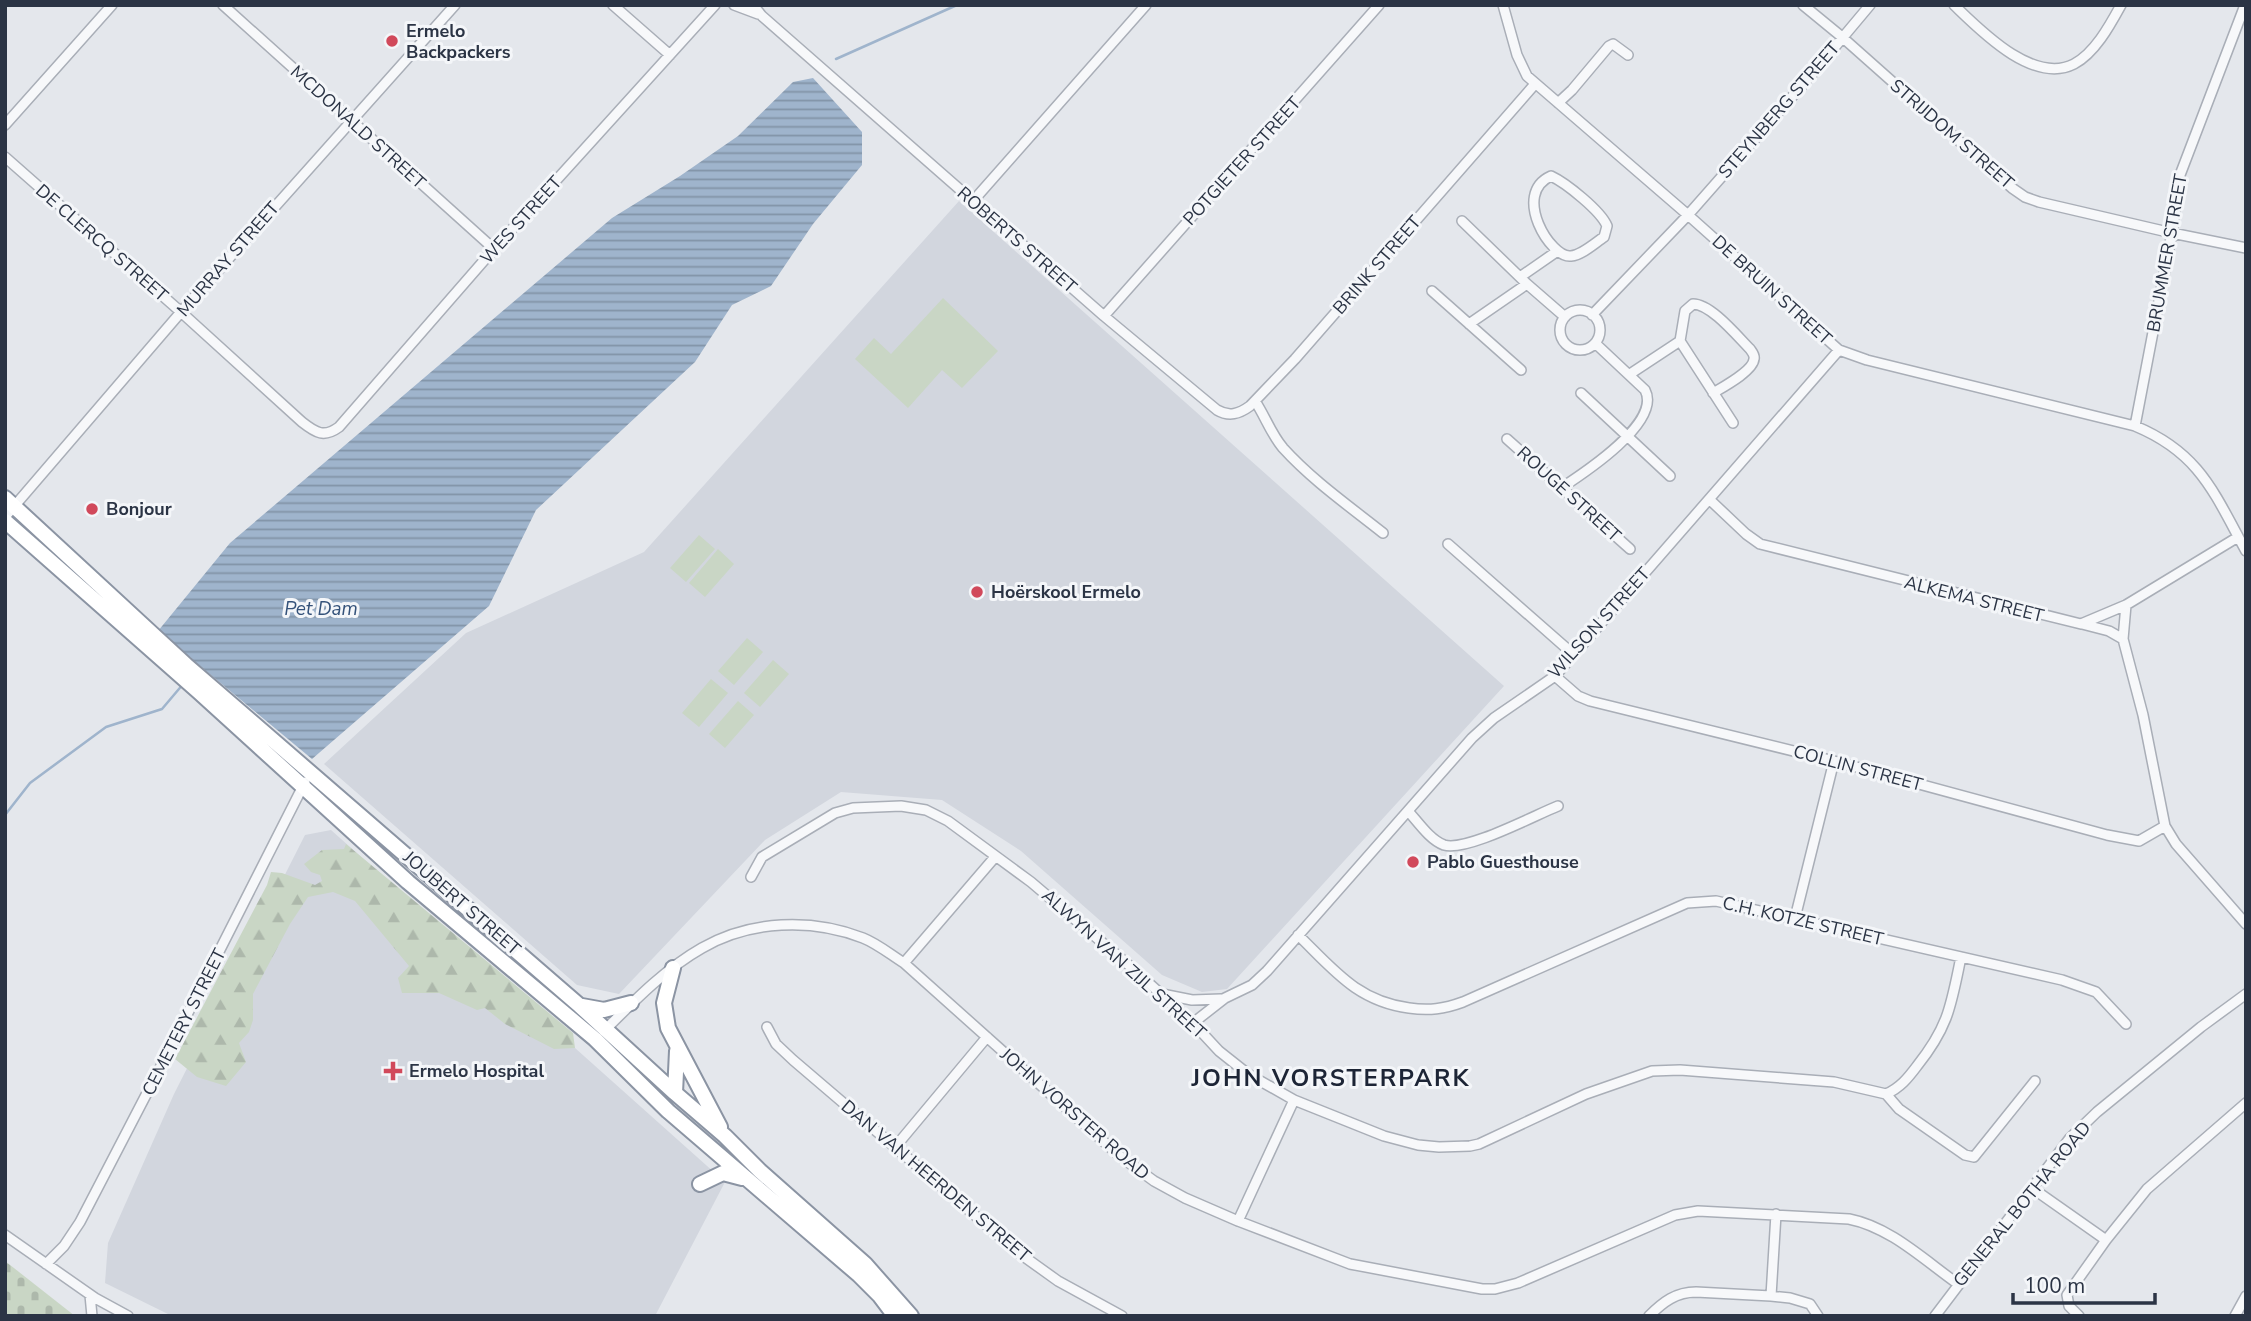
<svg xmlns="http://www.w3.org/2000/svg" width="2251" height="1321" font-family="'Nunito Sans',sans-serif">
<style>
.built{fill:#d2d6de}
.green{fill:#c9d6c5}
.forest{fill:url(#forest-firs)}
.cemetery{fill:url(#cemetery-stones)}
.water{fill:url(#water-rules)}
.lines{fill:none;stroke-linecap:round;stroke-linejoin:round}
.stream{stroke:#9fb4cc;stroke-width:2.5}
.minor-casing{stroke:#a9aeb7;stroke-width:12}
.trunk-casing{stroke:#8b94a3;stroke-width:18}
.minor{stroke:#f7f8fa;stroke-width:9}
.trunk{stroke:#fff;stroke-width:14}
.poi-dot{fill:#d1495b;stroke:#f4f6f9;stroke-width:2.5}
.labels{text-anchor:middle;stroke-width:6;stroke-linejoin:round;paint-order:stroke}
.poi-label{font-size:18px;font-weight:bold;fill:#2b3445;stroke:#f4f6f9;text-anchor:start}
.street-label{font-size:18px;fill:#2b3445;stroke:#f4f6f9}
.water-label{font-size:19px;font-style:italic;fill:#34527a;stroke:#f4f6f9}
.district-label{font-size:24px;font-weight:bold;letter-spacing:2px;fill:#1d2536;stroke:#f4f6f9}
</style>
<defs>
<pattern id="forest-firs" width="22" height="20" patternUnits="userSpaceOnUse" patternTransform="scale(1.75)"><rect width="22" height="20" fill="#c9d6c5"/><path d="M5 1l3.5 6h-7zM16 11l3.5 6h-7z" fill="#adb8ab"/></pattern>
<pattern id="cemetery-stones" width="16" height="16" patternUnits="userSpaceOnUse" patternTransform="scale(1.75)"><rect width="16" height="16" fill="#c9d6c5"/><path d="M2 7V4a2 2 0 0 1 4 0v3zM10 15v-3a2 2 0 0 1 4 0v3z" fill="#adb8ab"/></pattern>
<pattern id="water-rules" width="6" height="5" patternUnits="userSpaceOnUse" patternTransform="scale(1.75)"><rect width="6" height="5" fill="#9fb4cc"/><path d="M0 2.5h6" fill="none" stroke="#8293a7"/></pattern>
</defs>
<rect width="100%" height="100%" fill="#e4e7ec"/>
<path class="built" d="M959,201L1504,686L1227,989L1202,992L1162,975L1021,851L942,800L841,792L765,840L619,994L577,985L324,764L466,633L644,552Z
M331,830L725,1182L655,1316H172L105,1283L108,1243L174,1094L305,835Z"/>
<path class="green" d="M943,298L998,351L962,388L942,370L908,408L855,359L874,338L891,354Z
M699,535L715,549L686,582L670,568Z
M718,549L734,564L705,597L689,583Z
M747,638L763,652L734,685L718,671Z
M773,660L789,674L760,707L744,693Z
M711,679L728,693L699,727L682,713Z
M738,701L754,715L725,748L709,734Z"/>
<path class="forest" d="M346,844L573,1033L575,1048L554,1049L505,1024L485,1008L477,1010L439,993H402L398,978L409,966L355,901L333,892L308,897L290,924L253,994V1020L249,1032L239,1043L246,1062L226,1086L197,1077L175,1059L267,885L271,872L282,873L315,885L322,881L320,875L311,872L304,864L322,850L344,849Z"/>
<path class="cemetery" d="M5,1261L75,1316H5Z"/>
<path class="water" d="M813,78L862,132V165L813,224L771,286L732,305L695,362L536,510L489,606L312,759L158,631L230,543L612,218L680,176L738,136L793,82Z"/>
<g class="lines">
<path class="stream" d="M836,59L957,5
M5,815L30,783L106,727L162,709L184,683"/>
<defs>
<path id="minor" d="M223,5L494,249
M613,5L670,55
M734,5L758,14
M753,5L762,16L1104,316L1217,410C1229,417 1239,414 1250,406L1295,359L1535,84
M1503,5L1517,55L1527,76L1688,215L1839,350L1867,360L2135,426C2200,453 2214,493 2246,551
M1803,5L1842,37L2012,188L2025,197L2039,202L2172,233L2246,248
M1954,5C1980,30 2033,85 2074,64C2095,53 2110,25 2121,5
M1558,103L1572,90L1609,46L1613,44L1628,55
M5,125L112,5
M5,157L181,312L302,422C316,433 324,438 339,427L494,249L715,5
M1551,176C1566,183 1601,211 1607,226L1604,237C1595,243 1582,255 1571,256C1551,259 1511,194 1551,176Z
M973,201L1146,5
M1462,221L1527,284L1565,317
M1520,277L1556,252
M1432,291L1521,370
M1560 330a20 20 0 1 1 40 0a20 20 0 1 1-40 0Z
M1592,315L1688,215L1813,73L1870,5
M1104,316L1379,5
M1469,324L1527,284
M1630,374L1680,341
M1581,393L1670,476
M1713,393C1723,387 1753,371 1754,359C1755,355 1752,352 1750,349C1737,336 1711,304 1693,304L1685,311L1680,341L1733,423
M1255,401C1265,416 1271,434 1283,448C1312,480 1349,506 1383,533
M2135,426L2172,233L2180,175L2245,5
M1507,439L1630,549
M1561,488C1584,473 1662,422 1645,390L1595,343
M1709,499L1746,534L1760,544L2081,624L2126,605L2238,537
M5,517L181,312L455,5
M1448,544L1573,654
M2126,605L2123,639L2143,715L2165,826L2176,844L2246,924
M2082,624L2109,631L2123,639
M1555,676L1578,696L1590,701L1834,761L2107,835L2139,841L2165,826
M1408,811C1418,822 1430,840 1444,845C1466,852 1535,815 1558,806
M751,877L762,857L835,813L853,808L901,806L926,810L948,821L1031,882L1131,967L1193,1023L1219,1051L1248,1074L1294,1100L1384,1136L1418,1145L1439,1147L1470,1146L1479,1144L1586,1094L1652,1071L1680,1070L1834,1082L1886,1094C1900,1088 1908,1078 1917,1066C1949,1026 1951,1005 1961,957
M1795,918L1834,761
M1298,935C1334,970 1357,1001 1409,1008C1429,1011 1444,1009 1463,1002L1687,903L1716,901L2062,980L2096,992L2126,1024
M904,963L995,857
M1162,994L1192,1000L1221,999
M1193,1023L1225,998L1252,985L1267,971L1472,738L1494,718L1555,676L1839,350
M767,1027L776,1044L793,1060L1019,1253L1058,1281L1122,1316
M604,1031C634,1001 665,969 702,948C750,920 812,918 863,938C878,944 891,955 904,963L1121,1157L1154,1181L1185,1198L1238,1221L1350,1264L1482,1289H1495L1518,1283L1675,1215L1698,1211L1849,1219C1890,1227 1924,1260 1958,1284
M1886,1094L1899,1109L1965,1155L1974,1157L2035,1081
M896,1146L987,1037
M2032,1188L2106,1240
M1238,1221L1294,1100
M5,1235L95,1298L128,1316
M46,1264L64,1246L80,1222L161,1066L305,782
M90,1295L92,1316
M1771,1296L1776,1214
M1649,1316C1663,1302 1676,1292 1696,1292L1771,1296L1790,1298L1810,1304L1818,1316
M1935,1316L2070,1138L2097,1112L2201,1027L2246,994
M2079,1316L2069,1306L2067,1295L2106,1240L2147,1189L2246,1103
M2235,1316L2246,1296"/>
<path id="trunk" d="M5,498L186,665L580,1006L675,1093L725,1136L760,1171L865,1264L911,1316
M5,521L199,692L408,882L595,1039L668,1111L859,1275L880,1296L895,1316
M673,968L664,1003L668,1028L720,1127
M582,1006L604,1010L631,1003
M675,1093L677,1051
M700,1184L723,1173L742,1178"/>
</defs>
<use href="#minor" class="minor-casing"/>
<use href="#trunk" class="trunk-casing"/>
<use href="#minor" class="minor"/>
<use href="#trunk" class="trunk"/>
</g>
<g class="poi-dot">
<circle cx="392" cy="41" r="7"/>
<circle cx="92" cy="509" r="7"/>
<circle cx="977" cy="592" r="7"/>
<circle cx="1413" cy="862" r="7"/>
<path d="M389.5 1060.5h7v7h7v7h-7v7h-7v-7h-7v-7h7z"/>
</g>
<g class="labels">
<g class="poi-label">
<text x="406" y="37">Ermelo<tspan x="406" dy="21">Backpackers</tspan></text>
<text x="106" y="515">Bonjour</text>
<text x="991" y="598">Hoërskool Ermelo</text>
<text x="1427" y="868">Pablo Guesthouse</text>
<text x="409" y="1077">Ermelo Hospital</text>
</g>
<g class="street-label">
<text transform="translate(1779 110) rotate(-49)" y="6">STEYNBERG STREET</text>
<text transform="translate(358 127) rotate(42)" y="6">MCDONALD STREET</text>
<text transform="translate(1952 134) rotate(41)" y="6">STRIJDOM STREET</text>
<text transform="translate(1242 161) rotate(-48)" y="6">POTGIETER STREET</text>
<text transform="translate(521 220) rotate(-48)" y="6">WES STREET</text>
<text transform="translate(1017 240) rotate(41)" y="6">ROBERTS STREET</text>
<text transform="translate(102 243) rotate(41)" y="6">DE CLERCQ STREET</text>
<text transform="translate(2167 253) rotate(-80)" y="6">BRUMMER STREET</text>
<text transform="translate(228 259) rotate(-49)" y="6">MURRAY STREET</text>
<text transform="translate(1377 265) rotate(-49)" y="6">BRINK STREET</text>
<text transform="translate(1772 290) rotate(42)" y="6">DE BRUIN STREET</text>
<text transform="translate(1569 494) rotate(42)" y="6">ROUGE STREET</text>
<text transform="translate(1974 599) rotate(14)" y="6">ALKEMA STREET</text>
<text transform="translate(1599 623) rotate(-48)" y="6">WILSON STREET</text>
<text transform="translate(1858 768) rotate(15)" y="6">COLLIN STREET</text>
<text transform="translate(462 903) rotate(41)" y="6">JOUBERT STREET</text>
<text transform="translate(1803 921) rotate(13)" y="6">C.H. KOTZE STREET</text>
<text transform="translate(1124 964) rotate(42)" y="6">ALWYN VAN ZIJL STREET</text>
<text transform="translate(184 1022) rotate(-63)" y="6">CEMETERY STREET</text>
<text transform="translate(1075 1114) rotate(41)" y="6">JOHN VORSTER ROAD</text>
<text transform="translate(936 1181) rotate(40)" y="6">DAN VAN HEERDEN STREET</text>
<text transform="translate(2022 1204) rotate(-51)" y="6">GENERAL BOTHA ROAD</text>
</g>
<g class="water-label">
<text x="321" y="615">Pet Dam</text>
</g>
<g class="district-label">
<text x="1331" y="1086">JOHN VORSTERPARK</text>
</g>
</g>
<rect width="2251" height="1321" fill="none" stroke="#2b3445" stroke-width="14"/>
<path d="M2013 1293v10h142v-10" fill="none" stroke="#2b3445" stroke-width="3.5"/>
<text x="2024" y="1293" font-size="21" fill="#2b3445" stroke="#f4f6f9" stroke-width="5" paint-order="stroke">100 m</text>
</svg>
